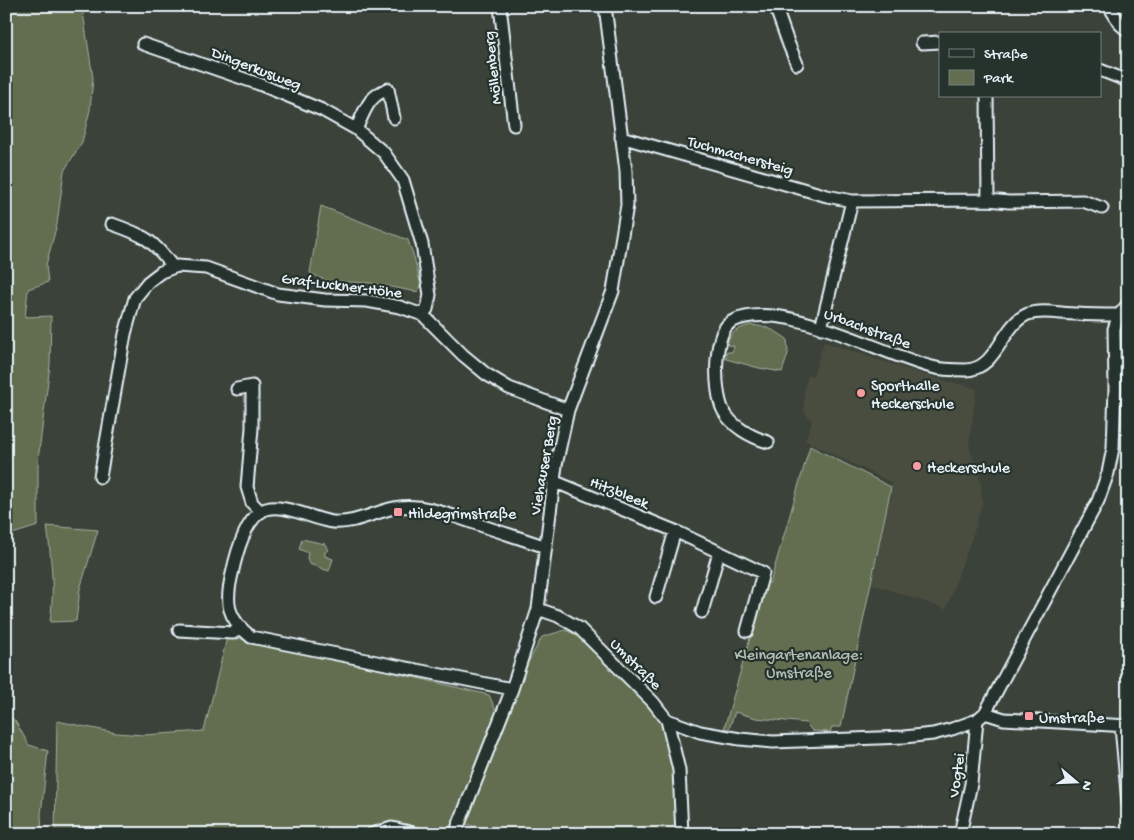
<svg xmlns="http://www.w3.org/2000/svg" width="1134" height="840" font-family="'Gochi Hand',sans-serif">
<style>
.built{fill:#4a4d41}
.green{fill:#626e4f;stroke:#a5b0a4}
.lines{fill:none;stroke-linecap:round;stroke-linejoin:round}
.minor-casing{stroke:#e8f1f8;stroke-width:15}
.minor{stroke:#26332d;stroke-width:11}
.poi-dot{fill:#ff9aa2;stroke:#26332d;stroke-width:2}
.labels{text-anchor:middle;stroke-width:4.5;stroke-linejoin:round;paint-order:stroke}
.street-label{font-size:16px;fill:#e8f1f8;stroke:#26332d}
.poi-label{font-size:16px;fill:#e8f1f8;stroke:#26332d;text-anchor:start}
.park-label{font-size:16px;fill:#b2bdb4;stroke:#26332d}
</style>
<rect width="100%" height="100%" fill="#3b4239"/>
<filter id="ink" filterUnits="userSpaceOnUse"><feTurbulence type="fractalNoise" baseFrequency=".02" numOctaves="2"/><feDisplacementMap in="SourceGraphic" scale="10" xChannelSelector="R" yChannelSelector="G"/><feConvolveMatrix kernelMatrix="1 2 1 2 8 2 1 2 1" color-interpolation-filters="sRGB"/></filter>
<g filter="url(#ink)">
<path class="built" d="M824,342L944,381L961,384L977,389L969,441L970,449L981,483L982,504L976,522L977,523L946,609L872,584L892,483L805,440L812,422L804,411V391L808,375L813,376Z"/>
<path class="green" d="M10,6H82L93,78L90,110L82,142L64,171L57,224L46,265L48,282L28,289L25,317L51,316L50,365L38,460V526L6,536V19Z
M321,206L408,240L414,257L421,286L417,292L371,283L327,281L310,273Z
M750,325C768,327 773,329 787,339L788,354L782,372L759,368L726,359V352H732L734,346L727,345C730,332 737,329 750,325Z
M810,446L891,487L841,727H832L830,732L812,731L806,723L756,718L735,712L729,729H724L766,582L770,583Z
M47,526L98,530L80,589L76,621L50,622C55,590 51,558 47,526Z
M302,539L325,544L328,550L325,552V556L333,559L329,571L309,564L307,558L308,553L299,549Z
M565,630L579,636L662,720L674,770L677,834H504L466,824L524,670L542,637Z
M227,637L250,640L341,660L489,695L497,713L448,834H55L57,721L116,733L144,735L204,731Z
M6,712L15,721L29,745L48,751L41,814L42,834H6Z"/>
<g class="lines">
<defs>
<path id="minor" d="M500,6L514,125
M775,6L789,45L797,64
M1109,6L1120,24L1128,31
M922,43L940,42
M143,44L259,84L322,110L356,129L384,153L403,180L422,244L430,295L427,309L423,315
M1100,70L1128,81
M356,129C365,111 368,96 388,89L394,118
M621,137L827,196L852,201L988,200L987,96
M988,200L1009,202L1083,201L1102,208
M112,224C144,235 153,240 173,267
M821,328L852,201
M237,389L252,386V428L247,487L252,503L261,512
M768,442C751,437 731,426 723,410C714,392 712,330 733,321C783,298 880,354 932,367C942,370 955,370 966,370C998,369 1001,325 1028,314C1042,309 1062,314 1077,314C1091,315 1105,315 1119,315
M100,477L125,334L135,298L148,282L161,272L177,266L206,268L278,294L325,300L367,301L400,307L423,315L463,355L486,374L509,388L568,410
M553,481L675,531L763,573L747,631
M656,597L675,531
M538,609L558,616L579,628L653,702L667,720L700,732L740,739L773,742L904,737L933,734L952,729L977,720L985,713L1098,501L1108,473L1113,448L1115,388L1114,329L1119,315L1128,304
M702,612L719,552
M179,630L233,633L239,628
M512,689L251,637C227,618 225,603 232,574C236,555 244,524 260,512C278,499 313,520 333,522C357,524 377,510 400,507C425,504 453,516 477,524C500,532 523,539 546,547
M985,713L1004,719L1128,726
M667,720L679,770L682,834
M1121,726L1128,803
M372,834L392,828L418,834
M455,834L512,689L538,609L556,465L568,410L613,291L627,205L626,171L605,6
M960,834L971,784L977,720"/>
</defs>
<use href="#minor" class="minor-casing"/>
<use href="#minor" class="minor"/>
</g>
</g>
<g class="poi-dot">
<circle cx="861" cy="393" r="5"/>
<circle cx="917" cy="466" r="5"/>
<rect x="393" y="507" width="10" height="10" rx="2.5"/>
<rect x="1024" y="711" width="10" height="10" rx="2.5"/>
</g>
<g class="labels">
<g class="street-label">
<text transform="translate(257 67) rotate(21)" y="6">Dingerkusweg</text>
<text transform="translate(491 68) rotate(-96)" y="6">Möllenberg</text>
<text transform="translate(741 154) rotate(16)" y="6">Tuchmachersteig</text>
<text transform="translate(342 284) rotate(7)" y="6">Graf-Luckner-Höhe</text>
<text transform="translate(868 327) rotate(20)" y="6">Urbachstraße</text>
<text transform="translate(542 465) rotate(-80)" y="6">Viehauser Berg</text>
<text transform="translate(620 491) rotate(22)" y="6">Hitzbleek</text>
<text transform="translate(637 663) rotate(45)" y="6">Umstraße</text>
<text transform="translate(955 775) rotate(-82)" y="6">Vogtei</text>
</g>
<g class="poi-label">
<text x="871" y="390">Sporthalle<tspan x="871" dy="18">Heckerschule</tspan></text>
<text x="927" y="472">Heckerschule</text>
<text x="408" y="518">Hildegrimstraße</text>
<text x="1039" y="722">Umstraße</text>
</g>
<g class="park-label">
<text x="799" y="659">Kleingartenanlage:<tspan x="799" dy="18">Umstraße</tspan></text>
</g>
</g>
<rect width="1134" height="840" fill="none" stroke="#26332d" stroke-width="25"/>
<rect x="12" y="12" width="1109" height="815" fill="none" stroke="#e8f1f8" stroke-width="2" filter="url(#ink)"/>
<rect x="939" y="32" width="162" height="65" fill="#26332d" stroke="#747f7e"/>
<rect x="949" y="49" width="25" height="8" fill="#26332d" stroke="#747f7e"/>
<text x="984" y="58" font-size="15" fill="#e8f1f8">Straße</text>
<rect x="949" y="70" width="25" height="15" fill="#626e4f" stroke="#747f7e"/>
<text x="984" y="82" font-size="15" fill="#e8f1f8">Park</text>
<g transform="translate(1076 782) rotate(109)" stroke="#26332d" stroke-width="4" paint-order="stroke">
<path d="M0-4L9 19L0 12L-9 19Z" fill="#e8f1f8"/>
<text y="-8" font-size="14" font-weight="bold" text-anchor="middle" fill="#e8f1f8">N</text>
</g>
</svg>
